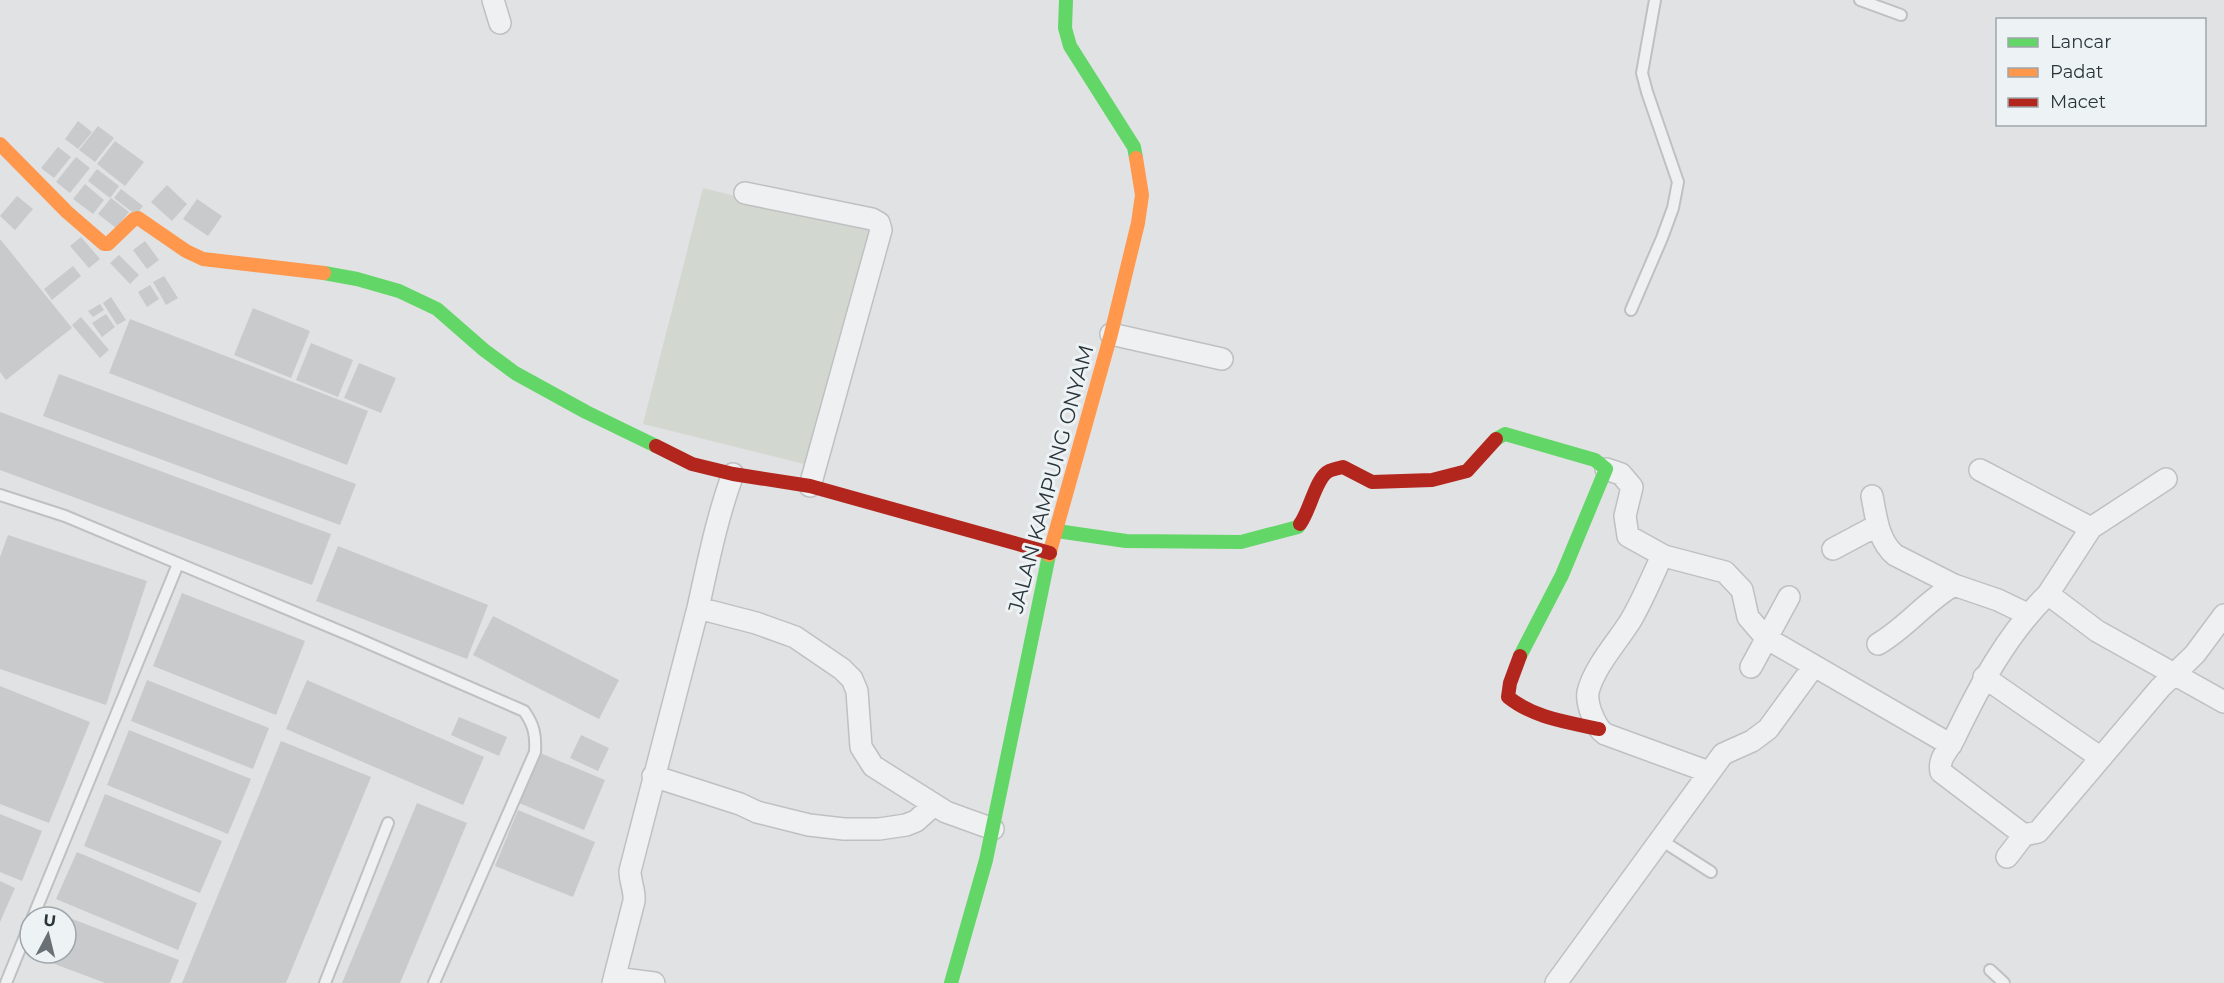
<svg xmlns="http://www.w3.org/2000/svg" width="2224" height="983" font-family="Montserrat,sans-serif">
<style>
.green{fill:#d2d8d0}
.building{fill:#c8cacc}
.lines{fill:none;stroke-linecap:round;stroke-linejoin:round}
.lane-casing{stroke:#bec0c2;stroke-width:14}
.street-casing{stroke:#bec0c2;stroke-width:24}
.lane{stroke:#eff0f1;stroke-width:10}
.street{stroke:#eff0f1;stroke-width:21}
.fast{stroke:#63d668;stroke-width:14}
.slow{stroke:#ff974d;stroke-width:14}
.jam{stroke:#b3261e;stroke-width:14}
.labels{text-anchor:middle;stroke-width:6;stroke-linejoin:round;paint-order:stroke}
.street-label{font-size:21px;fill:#29343b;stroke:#edf2f4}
</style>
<rect width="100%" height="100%" fill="#e0e2e4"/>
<path class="green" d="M703,188L872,230L812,466L643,424Z"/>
<path class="building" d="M78,121L92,132L78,149L65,139Z
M98,126L114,138L95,162L79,150Z
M115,141L144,162L125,186L97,164Z
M58,147L71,157L54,178L41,168Z
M76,157L90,168L70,193L56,182Z
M97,169L119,186L110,198L88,181Z
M85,184L104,200L93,214L73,199Z
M167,185L187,204L172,221L151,202Z
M121,189L143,206L136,215L114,198Z
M17,196L33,209L15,230L0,216Z
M111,198L129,212L116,228L98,214Z
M197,199L222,216L208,236L183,219Z
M81,237L100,259L89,268L70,246Z
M0,239L72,328L6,380L0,372Z
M145,241L159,260L147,269L133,250Z
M119,255L139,275L130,284L110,263Z
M73,266L81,276L52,300L44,289Z
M164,276L178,298L166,305L153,282Z
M150,285L159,299L147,307L138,292Z
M111,297L126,320L117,325L103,303Z
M100,304L104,310L93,317L88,311Z
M253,308L310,331L291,378L234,355Z
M106,314L115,327L102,337L92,323Z
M81,317L109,350L100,358L72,325Z
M130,319L368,411L347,465L109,373Z
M311,343L353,360L338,397L296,380Z
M359,363L396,378L381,413L344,398Z
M59,374L356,484L340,525L43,416Z
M0,412L331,534L312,585L0,470Z
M8,535L147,581L106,705L0,669V557Z
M338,546L488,605L467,659L316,601Z
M182,593L305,641L276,715L153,666Z
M493,616L619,680L599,719L473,655Z
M147,680L269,728L253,769L131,721Z
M307,680L484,757L463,805L286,729Z
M0,686L90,722L49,823L0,804Z
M459,717L507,737L499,756L451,735Z
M129,730L251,779L228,834L107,785Z
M581,735L609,748L598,771L570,758Z
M281,741L371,777L286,983H182Z
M540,753L605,780L584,830L519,803Z
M105,794L222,841L200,893L84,846Z
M417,803L467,823L400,983H342Z
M518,810L595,842L573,897L495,866Z
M0,814L42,831L22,881L0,872Z
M77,852L197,903L178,950L56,899Z
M0,881L15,888L0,922Z
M49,910L179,960L170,983H105L31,955L32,953H66V917H46Z"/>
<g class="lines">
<defs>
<path id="lane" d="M1860,0L1901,15
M1631,310L1662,238L1673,208L1678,182L1647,92L1642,73L1655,0
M0,495L65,516L354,637L524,711C534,725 536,735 535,752L434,983
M1661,840L1711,872
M33,917L178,564
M1990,970L2004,983
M6,983L30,924
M325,983L388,823"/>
<path id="street" d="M493,0L500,23
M745,193L872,219L879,223L881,230L810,486
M1111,334L1222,359
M1606,469L1621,474L1632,487L1625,516L1628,536L1664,556
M1980,470L2091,528
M733,474C717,517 708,563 698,608L756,623L795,637L842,669L852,679L857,691L861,747L873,766L946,812L993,829
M1872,496C1876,516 1878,541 1895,555L1954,585
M1833,549L1878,525
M2048,594L2091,528L2166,479
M2224,615L2195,654L2160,688L2038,832L2024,835L1941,772C1938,758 1948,751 1954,739C1979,687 2006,635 2048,594L2097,631L2224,702
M1878,644C1906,628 1926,601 1954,585L1998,600L2027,614
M1751,667L1789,597
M1984,677L2101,758
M1709,772L1605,734C1596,728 1586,705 1588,692C1594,667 1618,641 1631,620C1642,601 1651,580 1660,560L1664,556L1725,572L1742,590L1748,617L1766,638L1951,745
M653,776L740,804L757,812L809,825L844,829H879L906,825L916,821L934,805
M2007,857L2024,835
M615,978L654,983
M613,983L634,901C635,890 630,882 630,871L698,608
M1556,983L1723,754L1752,741L1768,729L1814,666"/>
</defs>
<use href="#lane" class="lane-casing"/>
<use href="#street" class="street-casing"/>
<use href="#lane" class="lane"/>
<use href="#street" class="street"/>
<path class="fast" d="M1066,0L1065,28L1070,46L1134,147L1136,158
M324,273L357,279L399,291L437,309L484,350L515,373L586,412L656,446
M1496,439L1505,434L1595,460L1606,469L1562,575L1520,656
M1057,531L1126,541L1241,542L1298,527L1300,524
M951,983L986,860L1049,555"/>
<path class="slow" d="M0,144L67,212L104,244H108L134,219L138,218L186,251L203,259L324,273
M1049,555L1111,334L1138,223L1142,195L1136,158"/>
<path class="jam" d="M656,446L692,464L733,474L810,486L1050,553
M1300,524C1310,511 1316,477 1329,471C1333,469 1339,468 1343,467L1372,482L1432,480L1467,471L1496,439
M1520,656L1510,683L1508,697C1534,718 1567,722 1599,729"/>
</g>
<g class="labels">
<g class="street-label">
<text transform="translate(1051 479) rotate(-75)" y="7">JALAN KAMPUNG ONYAM</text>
</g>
</g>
<rect x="1996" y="18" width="210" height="108" fill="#edf2f4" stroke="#9fa6aa" stroke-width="1.5"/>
<rect x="2008" y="38" width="30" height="9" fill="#63d668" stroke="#9fa6aa" stroke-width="1.5"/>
<text x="2050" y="48" font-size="18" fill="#29343b">Lancar</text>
<rect x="2008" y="68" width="30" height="9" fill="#ff974d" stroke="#9fa6aa" stroke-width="1.5"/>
<text x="2050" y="78" font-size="18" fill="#29343b">Padat</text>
<rect x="2008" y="98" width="30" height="9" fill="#b3261e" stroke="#9fa6aa" stroke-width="1.5"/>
<text x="2050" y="108" font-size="18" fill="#29343b">Macet</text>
<g transform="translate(48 935) rotate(7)"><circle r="28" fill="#edf2f4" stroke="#9fa6aa" stroke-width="1.5"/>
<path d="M0-4.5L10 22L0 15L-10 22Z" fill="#697176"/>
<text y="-9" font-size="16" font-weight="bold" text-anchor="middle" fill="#29343b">U</text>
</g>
</svg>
